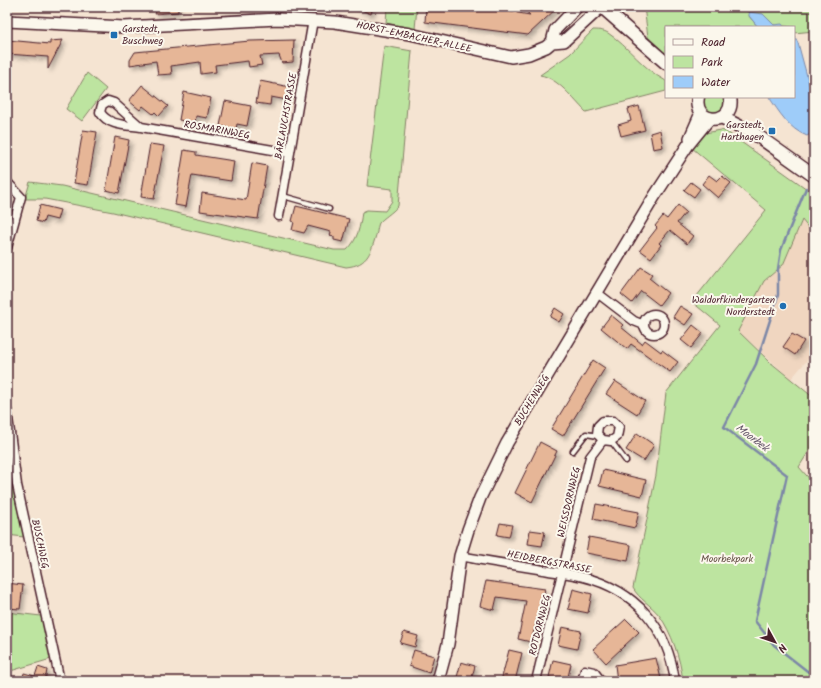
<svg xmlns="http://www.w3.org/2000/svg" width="821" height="688" font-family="Kalam,sans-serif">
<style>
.built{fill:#f0d6c0}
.green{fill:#bde4a0;stroke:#848266}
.water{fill:#9eccf9;stroke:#7c87a7}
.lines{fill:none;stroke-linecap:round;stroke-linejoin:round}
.stream{stroke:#7c87a7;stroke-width:2.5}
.building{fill:#e6b697;stroke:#4a1f2b;filter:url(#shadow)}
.service-casing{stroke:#4a1f2b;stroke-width:7}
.minor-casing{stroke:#4a1f2b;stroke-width:11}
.tertiary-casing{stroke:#4a1f2b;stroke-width:14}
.secondary-casing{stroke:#4a1f2b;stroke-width:15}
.service{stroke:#fbf7ec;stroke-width:4}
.minor{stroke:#fbf7ec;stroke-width:8}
.tertiary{stroke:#fbf7ec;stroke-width:11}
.secondary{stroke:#fbf7ec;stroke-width:12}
.poi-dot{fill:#1f6fb2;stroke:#fbf7ec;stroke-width:1.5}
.labels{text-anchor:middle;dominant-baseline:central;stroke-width:4;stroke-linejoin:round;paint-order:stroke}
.poi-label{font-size:10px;fill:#4a1f2b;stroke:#fbf7ec;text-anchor:end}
.street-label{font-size:10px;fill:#4a1f2b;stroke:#fbf7ec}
.park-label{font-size:10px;fill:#675048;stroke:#fbf7ec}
.water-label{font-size:11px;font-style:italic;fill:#635369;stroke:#fbf7ec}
</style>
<defs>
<filter id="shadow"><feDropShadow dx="3" dy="3" stdDeviation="2" flood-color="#0004"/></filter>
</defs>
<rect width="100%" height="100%" fill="#f5e4d2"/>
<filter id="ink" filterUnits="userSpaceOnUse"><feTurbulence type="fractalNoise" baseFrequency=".025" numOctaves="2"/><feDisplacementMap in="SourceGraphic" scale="8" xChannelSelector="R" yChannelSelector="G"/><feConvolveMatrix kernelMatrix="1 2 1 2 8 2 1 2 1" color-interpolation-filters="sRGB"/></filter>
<g filter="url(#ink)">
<path class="built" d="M802,220L814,235V352L791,379L738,331L764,281L783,265Z"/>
<path class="green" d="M387,7H417L415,29L386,23Z
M644,7H814V31L794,33V27L774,25L763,14L749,16L758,27H666V54L648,37Z
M593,30C598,30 603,30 608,33C629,47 643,69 666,81V91L586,112C573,99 558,78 540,75L570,54Z
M384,46L412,51L398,206C392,213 383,218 379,223C378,225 377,230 377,232C371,251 369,265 346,267L113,212L45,199H25L30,182L62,186L334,250H347C358,239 360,227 362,212L367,210L385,211L392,201V189L367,186Z
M87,73L106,89L82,121L66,109Z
M704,97H723C731,117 697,117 704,97Z
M721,130L727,132L814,194V235L802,220L783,265L764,281L738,331L770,362L814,398V443L799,467L814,484V681H683C680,658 672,633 659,615C651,605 639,599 633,588L656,475L666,393L720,325L692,302L766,210L692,148L705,133Z
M7,445L12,485L24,537L7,535Z
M7,612L41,616L51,659L7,672Z"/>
<path class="water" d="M749,12L763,14L774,25L782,24L784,27H758L749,16Z
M794,35L798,43L814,102V132L807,136C789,129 779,112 769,97H794Z"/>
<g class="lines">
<path class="stream" d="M742,7L749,12
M806,188L781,250L778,269V295L756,364L724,427L787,475L755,621L774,645L811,674L809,681"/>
</g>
<path class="building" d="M158,7H178V12L155,14Z
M354,7H373L371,14Z
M426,7H502L501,10L530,15L521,7H558L528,35L425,22Z
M7,40L50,44V41L63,40L48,69V57L7,54Z
M294,40L293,62L282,63L279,55L260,56L262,65L249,67L248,61L215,65L216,72L201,74L200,62L171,66L172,74L158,75L156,61L130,65V60L135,52L250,41Z
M260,81L290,87L287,100L271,97L270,105L256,103Z
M142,85L168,106L159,116L155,112L153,114L143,106L140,110L129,101Z
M184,92L211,98L207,118L196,116L195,123L179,120Z
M225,101L251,106L247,126L237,124L236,129L220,126Z
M639,106L645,130L621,136L618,125L631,121L628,109Z
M83,130L97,132L88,185L74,183Z
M660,130L663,147L653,149L650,133Z
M115,137L129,140L119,193L106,190Z
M150,144L164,146L154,199L141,197Z
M184,150L196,152V155L234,161L231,181L192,175L186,207L175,205Z
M252,163L267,166L258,219L200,211L202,193L246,200Z
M709,175L717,181L722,176L731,183L718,198L702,184Z
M691,182L700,189L694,197L684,190Z
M40,205L60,210L57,220L45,217L43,223L36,221Z
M678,205L686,212L677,223L693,236L687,244L670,230L659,243L661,245L651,258L640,250L657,228L655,226L663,216L667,219Z
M296,206L349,219L343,242L334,240V237L330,236L331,232L308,226L304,233L292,230L294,222L292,221Z
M641,267L652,274L649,278L668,293L659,305L641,291L632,303L621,294Z
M680,306L693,314L685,325L673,317Z
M555,308L564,314L559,322L550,317Z
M611,315L623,325L621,327L642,344L645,340L661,352L662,350L678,362L670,372L631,344L627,349L601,328Z
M693,325L703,333L691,348L681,340Z
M792,334L804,341L795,355L783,347Z
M593,360L605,368L563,436L551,429Z
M615,381L645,401L637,414L606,394Z
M637,433L654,445L644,461L626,450Z
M540,442L557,451L532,502L515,493Z
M603,470L646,480L642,496L599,486Z
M596,504L639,512L635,528L593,519Z
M500,523L512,525L509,537L497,535Z
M530,530L545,532L542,546L528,544Z
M589,537L631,545L628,561L586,553Z
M486,581L545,589L531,642L518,639L526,601L497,597L494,610L480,606Z
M7,583L23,585L20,609L7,608Z
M573,589L592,594L588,613L568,609Z
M626,619L639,632L606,663L593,649Z
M562,627L581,631L577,649L558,645Z
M404,632L418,636L415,647L400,643Z
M414,650L434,656L429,673L409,666Z
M509,650L522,653L515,681H501Z
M656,658L661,679L617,681L615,665Z
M553,660L571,664L567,681L549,677Z
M461,662L475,666L471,681H456Z
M38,667L47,670L45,681H22L24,673L35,676Z"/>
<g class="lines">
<g class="service-casing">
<path id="service" d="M283,196L329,209
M611,441L626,461
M573,451L586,434L598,436"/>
</g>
<g class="minor-casing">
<path id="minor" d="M141,127C127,125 108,126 100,112L102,105L108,101L114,103L141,127L290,153
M7,182L21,197L7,248
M279,216L313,20
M596,292L634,321L644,325
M644 324a10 10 0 1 1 20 0a10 10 0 1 1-20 0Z
M7,410L17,485L60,681
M460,556C486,561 512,565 538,569C553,572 568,573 583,577C636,590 668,628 675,681
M536,681L590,457L603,440L611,441L617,437L619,427L613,421H603L598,426L597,434L603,440
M582,681L585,670L594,672L601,681"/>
</g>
<g class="tertiary-casing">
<path id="tertiary" d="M7,21L124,27L278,19L335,22L410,34L511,57L529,54L546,47L552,42L564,41L601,7
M552,42L555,30L577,7
M690,138L701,113
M438,681L448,644L460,556L468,530L480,498L507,443L654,197L688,145L710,118"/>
</g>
<g class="secondary-casing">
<path id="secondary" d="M602,7L666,63
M698,97C692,126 736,126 730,97
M721,117L755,134L814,176"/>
</g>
<use href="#service" class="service"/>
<use href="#minor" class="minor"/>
<use href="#tertiary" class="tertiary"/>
<use href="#secondary" class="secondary"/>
</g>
</g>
<g class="poi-dot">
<rect x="110" y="31" width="8" height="8" rx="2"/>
<rect x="768" y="127" width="8" height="8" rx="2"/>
<circle cx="783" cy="306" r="4"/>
</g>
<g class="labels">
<g class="poi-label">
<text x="122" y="29" text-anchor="start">Garstedt,<tspan x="122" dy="12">Buschweg</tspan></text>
<text x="764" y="125">Garstedt,<tspan x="764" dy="12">Harthagen</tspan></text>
<text x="775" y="300">Waldorfkindergarten<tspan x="775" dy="12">Norderstedt</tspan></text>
</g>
<g class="street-label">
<text transform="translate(414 37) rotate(12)">HORST-EMBACHER-ALLEE</text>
<text transform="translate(286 116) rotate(-80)">BÄRLAUCHSTRASSE</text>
<text transform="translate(217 130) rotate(10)">ROSMARINWEG</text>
<text transform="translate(532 400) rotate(-59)">BUCHENWEG</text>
<text transform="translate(569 502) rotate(-77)">WEISSDORNWEG</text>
<text transform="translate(40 544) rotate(78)">BUSCHWEG</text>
<text transform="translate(549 562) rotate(11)">HEIDBERGSTRASSE</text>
<text transform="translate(540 625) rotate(-76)">ROTDORNWEG</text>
</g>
<g class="park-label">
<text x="727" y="559">Moorbekpark</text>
</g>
<g class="water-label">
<text transform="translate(752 438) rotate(37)">Moorbek</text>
</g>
</g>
<rect width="821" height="688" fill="none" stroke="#fbf7ec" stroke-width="24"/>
<rect x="12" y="12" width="797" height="664" fill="none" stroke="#4a1f2b" stroke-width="1.5" filter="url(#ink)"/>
<rect x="665" y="26" width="130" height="72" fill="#fbf7ec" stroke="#b4a19f"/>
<rect x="673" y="39" width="20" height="6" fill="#fbf7ec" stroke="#b4a19f"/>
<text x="701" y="46" font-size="12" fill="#4a1f2b">Road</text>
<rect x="673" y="56" width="20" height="12" fill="#bde4a0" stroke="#b4a19f"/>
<text x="701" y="66" font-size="12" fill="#4a1f2b">Park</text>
<rect x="673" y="76" width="20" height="12" fill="#9eccf9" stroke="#b4a19f"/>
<text x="701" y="86" font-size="12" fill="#4a1f2b">Water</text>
<g transform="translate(775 642) rotate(130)" stroke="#fbf7ec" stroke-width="3" paint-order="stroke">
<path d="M0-3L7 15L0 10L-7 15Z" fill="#4a1f2b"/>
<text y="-6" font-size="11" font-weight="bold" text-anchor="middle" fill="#4a1f2b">N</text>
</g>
</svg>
